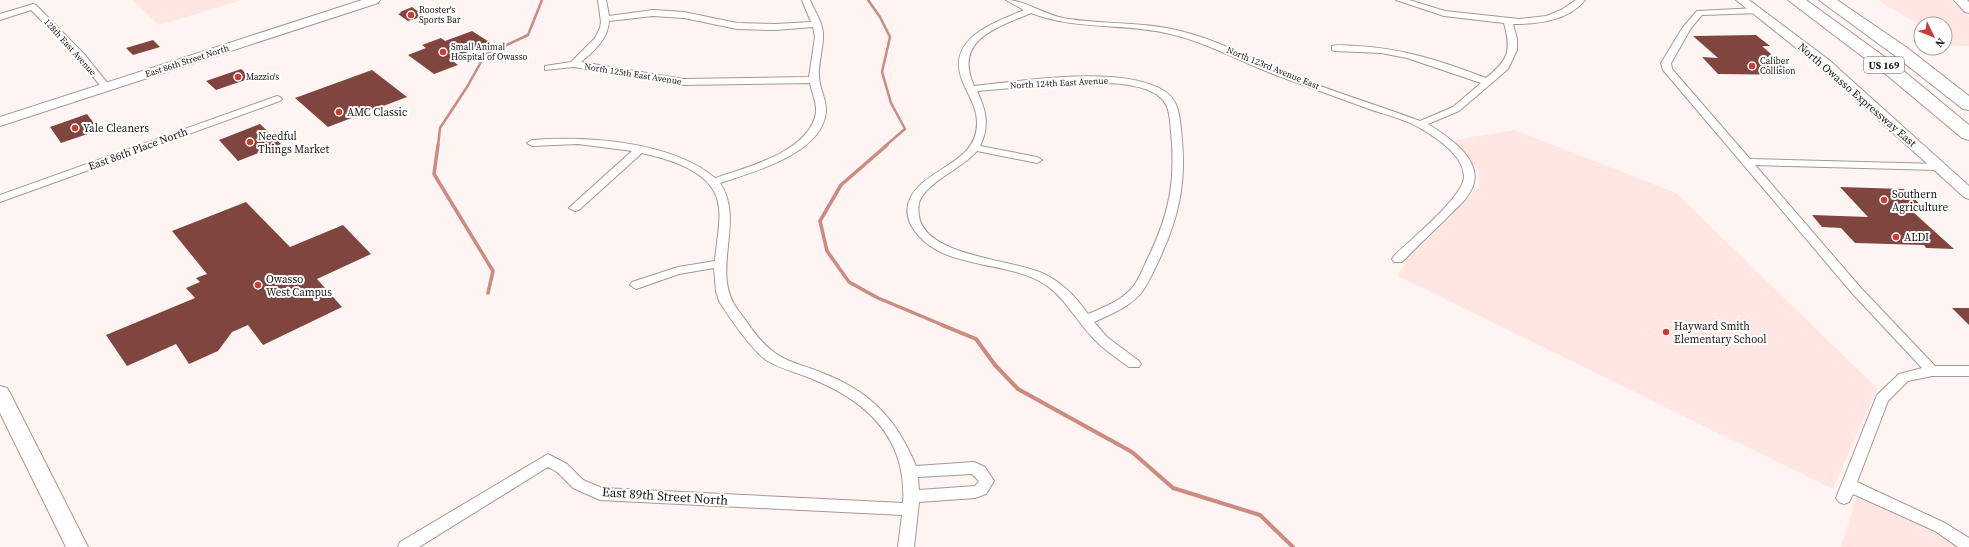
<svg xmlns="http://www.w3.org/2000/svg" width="1969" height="547" font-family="'Source Serif 4',serif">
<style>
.built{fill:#ffe6e3}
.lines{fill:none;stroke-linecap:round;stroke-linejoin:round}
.stream-far2{stroke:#cc8a82;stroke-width:2.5}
.stream-far1{stroke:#cc8a82;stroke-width:3.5}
.stream{stroke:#cc8a82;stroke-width:4}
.building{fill:#80453e}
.street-casing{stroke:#a59795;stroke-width:2}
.secondary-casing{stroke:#a59795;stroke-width:2}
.highway-casing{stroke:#a59795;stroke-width:2}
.street{fill:#fff;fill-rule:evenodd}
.secondary{fill:#fff;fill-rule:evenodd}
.highway{fill:#fff;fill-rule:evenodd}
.poi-dot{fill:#ca3c34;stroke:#fff;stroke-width:1.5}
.labels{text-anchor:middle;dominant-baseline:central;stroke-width:4;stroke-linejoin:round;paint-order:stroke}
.far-poi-label{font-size:9px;fill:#1a1514;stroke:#fff;text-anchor:start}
.far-street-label{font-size:9px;fill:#1a1514;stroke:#fff}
.shield{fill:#fff;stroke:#5f5b5a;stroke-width:1}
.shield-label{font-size:10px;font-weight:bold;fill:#1a1514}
.street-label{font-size:11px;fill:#1a1514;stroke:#fff}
.poi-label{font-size:11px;fill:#1a1514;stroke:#fff;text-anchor:start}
.near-street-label{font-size:13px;fill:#1a1514;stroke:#fff}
</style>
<rect width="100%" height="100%" fill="#fef5f3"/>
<path class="built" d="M132,0H242L159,25Z
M1878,0H1951L1969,17V46H1954L1945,40V24H1921V26Z
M1515,130L1676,193L1877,388L1833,489L1398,276L1406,259L1454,214L1480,186L1478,170L1451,141Z
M1857,496L1922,525L1958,547H1841Z"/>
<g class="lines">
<path class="stream-far2" d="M868,0L880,17L890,37L882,72L891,103L905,129L885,146
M438,146L440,128L467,87L485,55L528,35L542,0"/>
<path class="stream-far1" d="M438,145L434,174L493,271L488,293
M887,145L841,185L820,221L827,251L849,282L878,298L945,326"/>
<path class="stream" d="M942,325L976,339L995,365L1018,389L1132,452L1173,488L1260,515L1293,547"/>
</g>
<path class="building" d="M412,7L424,16L408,21L398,14L401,13L400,12Z
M472,31L491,43L450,59L458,65L434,74L408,55L426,48L422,45L441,38L445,41Z
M1756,35L1770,46H1762L1794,75L1718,74L1702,57L1718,58L1693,36Z
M153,40L160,47L133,55L126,48Z
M241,69L251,78L216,90L206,81Z
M372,70L407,97L328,127L295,98Z
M87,114L99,130L61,143L50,127Z
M260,124L281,144L238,161L219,140Z
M1840,187L1904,189L1928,212H1913L1954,249L1926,248L1924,245L1855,243L1841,228L1822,227L1812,215L1868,217Z
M246,202L290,247L343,225L371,254L317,279L342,307L263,345L248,325L232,332L218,351L189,364L176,344L127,366L106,335L195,298L186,288L200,282L196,278L207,274L172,231Z
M1952,308H1969V325Z"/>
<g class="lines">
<g class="street-casing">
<path id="street" d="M598,0H606L609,16L653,10L684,12L737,23L776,24L811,22L802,0H810C815,12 824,24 823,37C823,50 818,63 819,76C819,88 827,100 826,112C822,154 753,172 720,183C746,222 709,272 738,310C748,323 758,340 771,350C785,362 804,365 820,372C870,391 896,418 916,466L974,462L985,467L994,481L986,494L975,498L919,502L914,547H898L902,515L600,500L573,488L557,472L548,467L419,547H398L400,542L548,454L567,464L583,480L602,488L903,503C907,441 871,404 817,381C800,373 782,370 766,360C751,349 729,317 719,301L716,291L714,268L679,274L636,289L630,285L632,282L678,267L715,261C716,244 721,225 719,208C716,172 672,160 642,153L579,210L575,211L569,208L571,206L632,151L578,144L532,146L527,143L532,140C588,136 671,141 715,178C747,167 809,152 816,113C817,103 812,93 810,83L683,85L574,67L545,70V66L571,62L595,38L600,28L601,22ZM653,16L684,18L737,29L776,30L813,27L815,37L809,77L683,79L581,62C594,51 608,39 609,21ZM972,474L979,481L975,486L919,490L918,477Z
M1006,0C1025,0 1043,14 1063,18C1103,25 1144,21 1184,32C1216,40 1246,56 1277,69C1323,89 1372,103 1420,121L1453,107L1481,83L1407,58L1381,53L1335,51L1332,50V46C1339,44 1348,46 1356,46C1402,48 1444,62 1486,78C1508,60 1512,52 1504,23L1444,16L1396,0H1409L1445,11L1519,19L1546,16L1561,10L1576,0H1585C1568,21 1538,24 1513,24L1517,39V50L1508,69L1459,111L1428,124C1447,136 1483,159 1473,186C1468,200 1455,209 1446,219C1431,233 1417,247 1402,262H1394L1392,259L1394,256C1409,241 1465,196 1464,176C1463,154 1434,136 1418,127C1404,119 1387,115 1372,110C1339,98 1306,86 1273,74C1237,60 1204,41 1166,33C1121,23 1075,30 1031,13C997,28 953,39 974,86C1024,81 1123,64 1166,92C1178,100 1180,117 1181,130C1187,180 1180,215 1159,260C1154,270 1149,282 1142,292C1130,307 1111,314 1094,322L1107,337L1139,361L1141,364L1139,367H1129C1117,358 1104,350 1094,339C1076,321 1067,300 1046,285C1006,258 937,272 911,225C907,217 906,207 910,199C925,167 978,164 977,122C977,107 967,93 962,80C946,38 994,23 1024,10ZM1070,83C1096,83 1141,80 1161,98C1170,106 1170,121 1171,132C1176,181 1169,215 1148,258C1143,268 1139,280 1132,288C1121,301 1104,307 1088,314C1076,297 1063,283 1044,274C1013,259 925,257 919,216C918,210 918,203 921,198C934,178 961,169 977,151L1037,163L1042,160L1037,157L980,146C990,126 986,110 977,91Z
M33,4L36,5L84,54L109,85L111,87L109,89H103L78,58L31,10L0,20V14Z
M1757,8L1760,9V13L1702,15L1691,28L1671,63L1672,69L1750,159L1938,164L1943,167L1938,170L1755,165L1860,287L1935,366H1969V376H1932L1908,381L1888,401L1857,482L1945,523L1969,538V547H1958L1935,531L1853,494L1849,502L1844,504L1839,502L1836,498L1877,395L1899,374L1922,368L1852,293L1663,70L1661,63L1683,27L1697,11Z
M277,96L280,97L282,99L280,101L0,202V195Z"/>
</g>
<g class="secondary-casing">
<path id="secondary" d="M362,0H380L378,3L0,126V117Z
M1736,0H1749L1829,60L1969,186V199L1964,197L1819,66Z
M1954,0H1967L1969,2V13L1965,12Z
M0,386L7,388L10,393L88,547H66L0,413Z"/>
</g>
<g class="highway-casing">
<path id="highway" d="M1788,0H1806L1900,68L1969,125V140L1962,138L1888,76Z
M1819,0H1837L1906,47L1969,96V110L1963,109L1894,55Z"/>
</g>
<use href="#street" class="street"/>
<use href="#secondary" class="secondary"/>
<use href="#highway" class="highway"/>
</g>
<g class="poi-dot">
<circle cx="411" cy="15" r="4"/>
<circle cx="443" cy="52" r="4"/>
<circle cx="1752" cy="66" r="4"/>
<circle cx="238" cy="77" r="4"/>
<circle cx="339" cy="112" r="4"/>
<circle cx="75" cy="128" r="4"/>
<circle cx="250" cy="142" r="4"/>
<circle cx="1884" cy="200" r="4"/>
<circle cx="1896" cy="237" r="4"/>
<circle cx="258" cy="285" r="4"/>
<circle cx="1666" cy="332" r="4"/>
</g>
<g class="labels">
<g class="far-poi-label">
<text x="419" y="10">Rooster's<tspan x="419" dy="10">Sports Bar</tspan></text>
<text x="451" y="47">Small Animal<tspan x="451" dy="10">Hospital of Owasso</tspan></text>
<text x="1760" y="61">Caliber<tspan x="1760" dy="10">Collision</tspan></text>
<text x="246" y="77">Mazzio's</text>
</g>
<g class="far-street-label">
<text transform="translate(70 47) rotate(48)">128th East Avenue</text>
<text transform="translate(187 61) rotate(-18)">East 86th Street North</text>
<text transform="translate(1273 68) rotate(22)">North 123rd Avenue East</text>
<text transform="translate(633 74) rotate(9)">North 125th East Avenue</text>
<text transform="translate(1059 83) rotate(-3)">North 124th East Avenue</text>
</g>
<rect class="shield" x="1864" y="57" width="40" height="16" rx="3"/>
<g class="shield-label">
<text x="1884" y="65">US 169</text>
</g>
<g class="street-label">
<text transform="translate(1857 95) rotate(41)">North Owasso Expressway East</text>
<text transform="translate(138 149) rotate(-20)">East 86th Place North</text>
</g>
<g class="poi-label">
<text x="347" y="112">AMC Classic</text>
<text x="83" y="128">Yale Cleaners</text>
<text x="258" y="136">Needful<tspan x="258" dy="13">Things Market</tspan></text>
<text x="1892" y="194">Southern<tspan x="1892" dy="13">Agriculture</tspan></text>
<text x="1904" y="237">ALDI</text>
<text x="266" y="279">Owasso<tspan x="266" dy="13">West Campus</tspan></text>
<text x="1674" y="326">Hayward Smith<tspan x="1674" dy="13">Elementary School</tspan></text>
</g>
<g class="near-street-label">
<text transform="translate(665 496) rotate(4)">East 89th Street North</text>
</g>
</g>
<g transform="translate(1933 36) rotate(133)"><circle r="19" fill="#ffffff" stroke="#a3a1a1"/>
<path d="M0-3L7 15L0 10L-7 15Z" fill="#ca3c34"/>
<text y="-6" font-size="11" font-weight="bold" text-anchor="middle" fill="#1a1514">N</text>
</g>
</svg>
